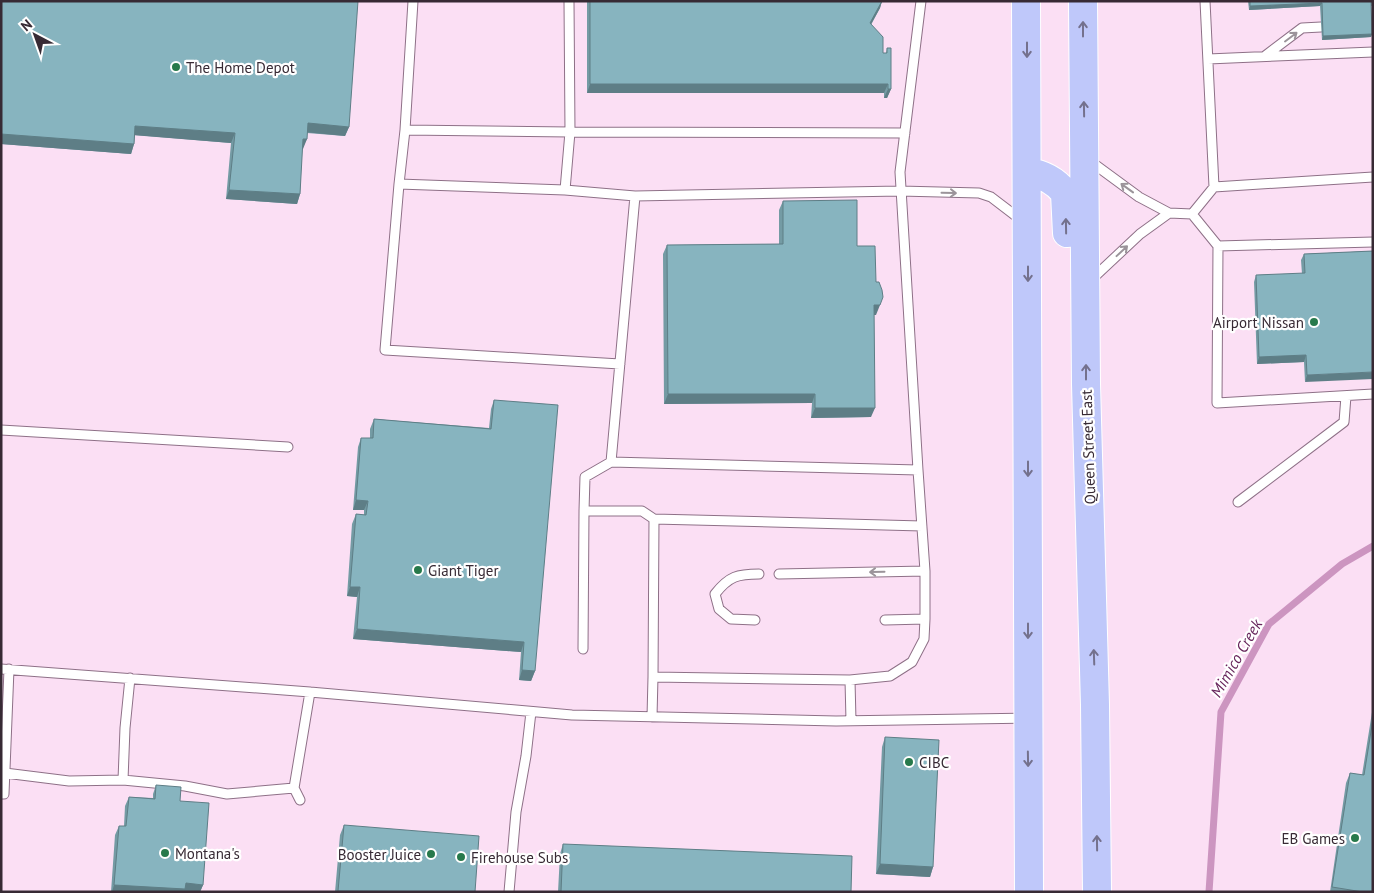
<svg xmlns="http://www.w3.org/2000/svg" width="1374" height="893" font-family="'PT Sans',sans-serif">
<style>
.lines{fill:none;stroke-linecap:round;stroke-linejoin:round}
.stream{stroke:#cc95c0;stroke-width:7}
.service-casing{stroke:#8e7087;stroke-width:11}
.primary-casing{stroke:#fff;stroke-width:30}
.service{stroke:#fff;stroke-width:9}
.primary{stroke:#bfc8fa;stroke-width:28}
.wall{fill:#749ba4}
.shaded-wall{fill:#5e7e86}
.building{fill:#87b4bf;stroke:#5e7e86}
.oneway{stroke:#74718d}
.oneway2{stroke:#9b949a}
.poi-dot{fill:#27794b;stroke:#fff;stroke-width:2}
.labels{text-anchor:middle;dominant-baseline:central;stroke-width:4.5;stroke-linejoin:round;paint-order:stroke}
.poi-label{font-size:15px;fill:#372a34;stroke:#fff;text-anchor:start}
.street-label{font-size:15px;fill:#372a34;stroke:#fff}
.water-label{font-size:16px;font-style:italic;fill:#67265c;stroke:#fff}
</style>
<rect width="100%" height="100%" fill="#fbdff4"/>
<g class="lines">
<path class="stream" d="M1209,892L1221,712L1269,624L1342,564L1373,546"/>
<g class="service-casing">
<path id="service" d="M413,1L405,130L399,184L565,190L635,196L611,462L918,470L900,172L921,1
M1205,1L1214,187L1373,177
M1265,56L1302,28L1321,27
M1208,59L1373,52
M405,130L570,132L569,1
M1090,161L1139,197L1169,213L1192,214L1218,246L1217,403L1373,394
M399,184L385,350L620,364
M565,190L570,132L905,133
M635,196L900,191L979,193L991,197L1021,220
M1192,214L1214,187
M1218,246L1373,242
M1092,279L1140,234L1169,213
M1,430L288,447
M918,470L925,571V619L924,639L912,662L890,676L850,680L653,677L654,519L922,526
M1238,502L1344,422L1346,396
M584,511L585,477L611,462
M779,574L925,571
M755,620L731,619L719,609L715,594C729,576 738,574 759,574
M885,620L925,619
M583,649L584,511H642L654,519
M1,669L310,692L572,715L836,721L1027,718
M850,680L851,721
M652,717L653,677
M5,773L69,781L123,780L185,786L227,794L294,788L310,692
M123,780L125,728L130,678
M294,788L300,800
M1,794H4L9,669
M509,892L516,812L526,756L531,712"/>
</g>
<g class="primary-casing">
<path id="primary" d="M1026,1L1029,892
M1083,1L1086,384L1095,705L1097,892
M1027,172C1043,174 1055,180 1065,193L1067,233"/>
</g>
<use href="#service" class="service"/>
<use href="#primary" class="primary"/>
</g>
<path class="wall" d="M1,1L349,127L345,136L307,133V139L302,148L300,194L297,204L226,199L231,143L135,135L134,144L131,154L1,144Z
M587,1H882L880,8L871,25L883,53H886L887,48L891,89L887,98H884V93H587Z
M1248,1H1373V6H1371L1372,34L1371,37L1322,40L1320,6L1249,10Z
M783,201L857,246L876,315H874L871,417L811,418L812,403L664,404L663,254L667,245L779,244V210Z
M1373,251L1305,382L1304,362L1257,364L1254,282L1256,275L1302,274L1301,260L1304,254Z
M494,400L535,671L531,681L519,680L521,652L353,639L357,597L347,596L352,524L356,514L364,515V510H353L358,447L361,438H370V429L374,419L489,428L491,409Z
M1373,706V892H1330L1346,783L1350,773L1362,775Z
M885,737L933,867L930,877L876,874L882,747Z
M156,785L180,801L203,885L200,892H111L115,835L119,826H124L125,806L129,797L153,798V794Z
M344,825L475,892H335L340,835Z
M563,844L851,892H558L560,854Z"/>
<path class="shaded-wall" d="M882,1L880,8L866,33L870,23Z
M1322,3L1320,6L1249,10L1250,6Z
M1372,34L1371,37L1322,40L1323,36Z
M590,84H888L884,93H587Z
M888,89H891L887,98H884Z
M308,123L349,127L345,136L304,132Z
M135,126L235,133L231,143L132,135Z
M1,134L134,144L131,154L1,144Z
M303,139H307L303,149L300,148Z
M229,190L300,194L297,204L226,199Z
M874,305H880L876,315H871Z
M1306,355L1304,362L1257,364L1259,357Z
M1373,372V379L1305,382L1307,375Z
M668,394H815L812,403L664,404Z
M815,408H875L871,417L811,418Z
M356,500L368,501L364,510H353Z
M350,587H360L357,597L347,596Z
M357,629L524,642L521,652L353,639Z
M522,670L535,671L531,681L519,680Z
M880,864L933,867L930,877L876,874Z
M186,883L203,885L200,892H112L114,885Z"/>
<path class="building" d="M1,1H358L349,127L308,123L307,139H303L300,194L229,190L235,133L135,126L134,144L1,134Z
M590,1H882L870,23L883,37V53H887V48H891V89H888V84H590Z
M1250,1H1373V2H1371L1372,34L1323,36L1322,3L1250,6Z
M857,200V246H875L876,282H879L882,290L883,297L880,305H874L875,408H815V394H668L667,245L783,244V201Z
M1373,251V372L1307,375L1306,355L1259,357L1256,275L1305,273L1304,254Z
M494,400L558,405L535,671L522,670L524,642L357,629L360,587H350L356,514L366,515L368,501L356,500L361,438H373L374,419L491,429Z
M1373,719V892H1363L1332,887L1350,773L1364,775Z
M885,737L939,740L933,867L880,864Z
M156,785L181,787L180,801L209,803L203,885L186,883L185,889L114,885L119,826H126L129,797L155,799Z
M344,825L479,836L475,892L338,891Z
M563,844L852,856L851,892H561Z"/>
<defs><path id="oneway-shaft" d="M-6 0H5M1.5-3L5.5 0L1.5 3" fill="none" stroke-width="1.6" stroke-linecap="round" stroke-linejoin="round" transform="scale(1.25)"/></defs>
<g class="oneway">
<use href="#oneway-shaft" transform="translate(1083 29) rotate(-90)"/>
<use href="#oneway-shaft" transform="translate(1027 50) rotate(90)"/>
<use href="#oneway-shaft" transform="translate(1084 109) rotate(-91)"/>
<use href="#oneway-shaft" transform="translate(1066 226) rotate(-91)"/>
<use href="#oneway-shaft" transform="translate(1028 274) rotate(90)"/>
<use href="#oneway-shaft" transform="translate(1086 372) rotate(-90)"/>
<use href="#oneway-shaft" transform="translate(1028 469) rotate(90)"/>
<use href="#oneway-shaft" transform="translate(1028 631) rotate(90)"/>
<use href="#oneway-shaft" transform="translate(1094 657) rotate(-92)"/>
<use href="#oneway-shaft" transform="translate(1028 759) rotate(89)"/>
<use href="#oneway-shaft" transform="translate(1097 843) rotate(-91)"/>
</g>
<g class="oneway2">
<use href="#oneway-shaft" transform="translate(1291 37) rotate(-37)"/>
<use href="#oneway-shaft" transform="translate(1127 188) rotate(-144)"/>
<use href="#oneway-shaft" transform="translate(949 193) rotate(1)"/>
<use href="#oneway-shaft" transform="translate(1122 251) rotate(-43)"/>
<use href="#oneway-shaft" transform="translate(877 572) rotate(179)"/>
</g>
<g class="poi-dot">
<circle cx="176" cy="67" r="5"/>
<circle cx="1314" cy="322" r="5"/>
<circle cx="418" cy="570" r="5"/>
<circle cx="909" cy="762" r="5"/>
<circle cx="1355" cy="838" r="5"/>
<circle cx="165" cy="853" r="5"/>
<circle cx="431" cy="854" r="5"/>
<circle cx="461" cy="857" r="5"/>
</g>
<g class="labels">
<g class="poi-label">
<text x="186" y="67">The Home Depot</text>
<text x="1304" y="322" text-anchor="end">Airport Nissan</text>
<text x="428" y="570">Giant Tiger</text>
<text x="919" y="762">CIBC</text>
<text x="1345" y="838" text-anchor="end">EB Games</text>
<text x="175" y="853">Montana's</text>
<text x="421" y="854" text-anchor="end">Booster Juice</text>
<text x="471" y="857">Firehouse Subs</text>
</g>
<g class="street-label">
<text transform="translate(1088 447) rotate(-92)">Queen Street East</text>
</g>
<g class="water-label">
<text transform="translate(1236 658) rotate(-60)">Mimico Creek</text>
</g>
</g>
<rect width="1374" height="893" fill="none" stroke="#372a34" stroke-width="5"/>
<g transform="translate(35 35) rotate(319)" stroke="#ffffff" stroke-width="4" paint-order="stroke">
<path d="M0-4L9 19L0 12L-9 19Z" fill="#372a34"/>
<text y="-8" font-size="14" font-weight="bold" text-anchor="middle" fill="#372a34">N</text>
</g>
</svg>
